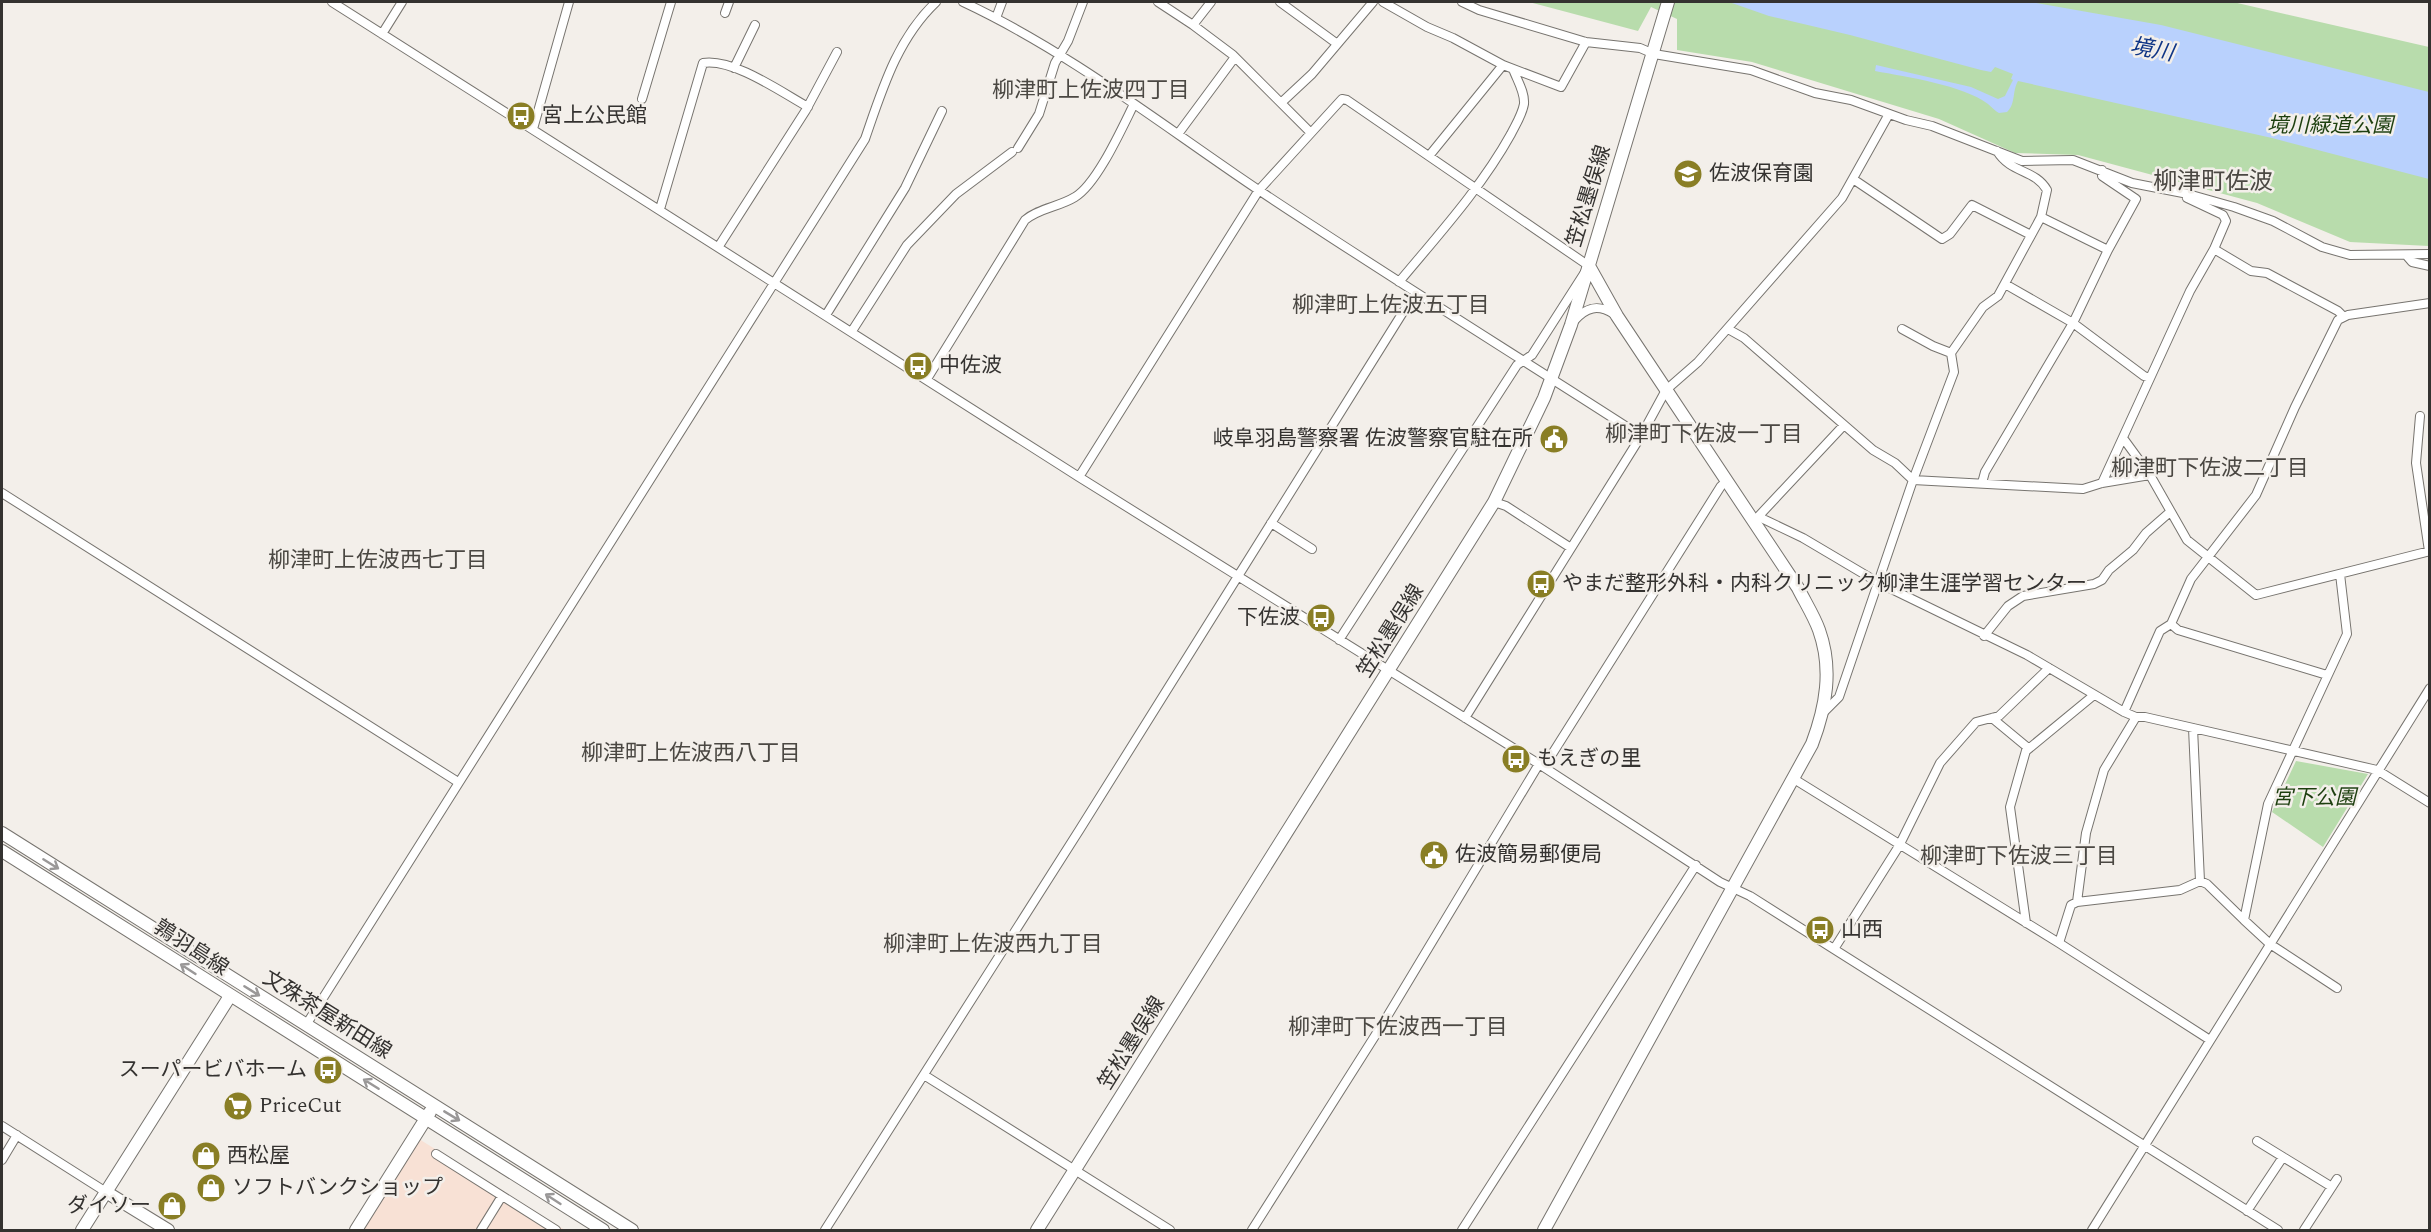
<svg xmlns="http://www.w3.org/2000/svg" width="2431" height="1232" font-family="Spectral,'Noto Sans JP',serif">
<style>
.industrial{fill:#f8e1d5}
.green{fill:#b8dcac}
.water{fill:#b9d1fd}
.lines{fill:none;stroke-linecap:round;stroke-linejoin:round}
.street-casing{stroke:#77746f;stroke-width:10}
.secondary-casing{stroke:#77746f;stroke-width:14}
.street{stroke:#fff;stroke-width:8}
.secondary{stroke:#fff;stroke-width:12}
.oneway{stroke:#9a9898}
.labels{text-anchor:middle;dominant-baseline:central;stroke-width:5;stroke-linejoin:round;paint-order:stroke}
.poi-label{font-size:21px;fill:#343230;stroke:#f3efea;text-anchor:start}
.park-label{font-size:21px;font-style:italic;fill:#1d3f0f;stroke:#f3efea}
.street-label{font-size:21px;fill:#343230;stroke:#f3efea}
.water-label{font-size:22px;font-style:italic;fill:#103686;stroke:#f3efea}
.neighbourhood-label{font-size:22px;fill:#4b4843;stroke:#f3efea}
.quarter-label{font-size:24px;fill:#4b4843;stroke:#f3efea}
</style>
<rect width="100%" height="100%" fill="#f3efea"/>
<path class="industrial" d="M419,1139L565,1230H361Z"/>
<path class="green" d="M1529,2H2233L2429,47V246L2350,242L2257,203L2078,155L2015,153L1939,119L1752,62L1677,50V19L1651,7L1638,31Z
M2296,761L2368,774L2323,847L2272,812Z"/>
<path class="water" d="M1729,2H2031L2161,25L2429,92V179L2272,138L2018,81C2012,91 2016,104 2007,112L1999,113C1995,111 1992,107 1988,104C1963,85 1907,77 1875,71L1876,65L1971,87L1998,99L2005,96L2013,80L2011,79L2013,74L1995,67L1991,72L1981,70L1850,35L1769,16Z"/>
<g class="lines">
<g class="street-casing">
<path id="street" d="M332,2L1079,477L1539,764L1720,882L1750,896L2278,1230
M963,2C1070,52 1163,126 1260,191C1386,275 1514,354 1641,436
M1158,2L1193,25L1211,2
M1280,2L1336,43
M1383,2L1427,27L1453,38L1503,65L1561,87L1586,42
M1462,2L1479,10L1586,42L1640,48L1654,54L1751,70L1815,93L1851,100L1906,120L1932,126L2022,161L2073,160L2132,183L2188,194L2234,207L2273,221L2322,247L2350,255L2430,254
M725,13L729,2
M996,18L1002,2
M1193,25L1233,55L1310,132
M382,34L402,2
M734,68L755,25
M642,99L671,2
M1282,102L1312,74L1373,2
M533,129L569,2
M1178,134L1235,57
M1018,148L1039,114L1055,63L1068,41L1083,2
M1429,156L1503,65
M1853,179L1942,239L1950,234L1972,205L2031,235
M660,209L703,63C733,58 781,92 808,107
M2041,217L2108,250
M719,246L806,110L837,52
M2214,249L2251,271L2267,273L2338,311L2344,317
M2406,255L2412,262L2430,266
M1399,282C1439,234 1481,188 1511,134C1516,124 1522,115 1524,104C1525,92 1517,80 1513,69
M2005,284L2073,323L2144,376L2150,378
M826,315L905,188L942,111
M1574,321C1586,307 1598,304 1614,314
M1728,329L1744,338L1873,450L1895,463L1913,480L2083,489L2102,483L2150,475L2123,438
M1902,329L1933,346L1951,353
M852,331L907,245L956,194L1012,152
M927,379L1025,220C1039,208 1059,207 1075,197C1097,184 1122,128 1134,104
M2420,416L2416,463L2429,551
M2150,475L2187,540L2256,595L2430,551
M1079,477L1259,190L1342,99L1347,100L1589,266L1532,355L1517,365L1339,640
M1982,483L1985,472L2073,323L2108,250L2136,199L2102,176V170
M2102,483L2190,291L2214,249L2226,221L2223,215L2187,198
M2,493L458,782
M1494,502L1506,506L1571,548
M1759,517L1803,538L1879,583L2027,655L2124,712L2136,717H2145L2377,770L2430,803
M1756,519L1844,425
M1271,523L1312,549
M2171,624L2178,630L2327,675
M1984,636L2008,606L2023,596L2094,584L2102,580L2109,570L2133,550L2146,533L2170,512
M1824,712L1839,697L1913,480L1954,372L1951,353L1983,307L1998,296L2041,217L2047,190C2035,169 2011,174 1997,151
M2124,712L2160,631L2171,624L2191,579L2256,495L2295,407L2338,320L2348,315L2430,303
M1465,718L1641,436L1666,390L1698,362L1842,198L1889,114
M1992,718L2027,747L2010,807L2026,923
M2193,728L2200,881
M2026,751L2094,695
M1794,779L2059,943L2210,1040
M2077,902L2086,833L2104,770L2136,717
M2059,943L2071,905L2077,902L2180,890L2200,881L2207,884L2244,920
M1834,949L1899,846L1940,763L1976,722L1999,716L2049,668
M2337,988L2270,944L2244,920L2268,804L2347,634L2340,574
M306,1025L865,139C882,90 897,39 936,2
M924,1075L1170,1230
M2,1126L106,1192
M2257,1141L2332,1187
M436,1154L556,1230
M2,1160L17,1135
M2247,1211L2283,1157
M481,1230L502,1196
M825,1230L1080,829L1415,293
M1252,1230L1385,1020L1539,764L1549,759L1721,486L1727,481
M1462,1230L1696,865
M2092,1230L2430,688
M2304,1230L2337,1179"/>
</g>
<g class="secondary-casing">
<path id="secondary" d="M2,833L632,1230
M2,851L603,1230
M106,1192L168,1230
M82,1230L230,996
M356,1230L430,1112
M1037,1230L1494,502L1544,398L1571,325L1668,2
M1544,1230L1812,744C1826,707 1833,669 1819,630C1814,616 1805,602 1798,588L1617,316L1589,266"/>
</g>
<use href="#street" class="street"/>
<use href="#secondary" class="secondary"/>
</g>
<defs><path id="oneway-shaft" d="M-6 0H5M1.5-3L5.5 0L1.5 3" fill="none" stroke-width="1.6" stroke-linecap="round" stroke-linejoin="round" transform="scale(1.5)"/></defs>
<g class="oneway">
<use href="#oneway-shaft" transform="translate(51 864) rotate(32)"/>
<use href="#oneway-shaft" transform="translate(188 969) rotate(-147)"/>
<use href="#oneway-shaft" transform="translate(252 991) rotate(32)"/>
<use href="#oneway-shaft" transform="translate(371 1084) rotate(-148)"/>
<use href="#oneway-shaft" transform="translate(452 1116) rotate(31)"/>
<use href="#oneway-shaft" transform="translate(553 1199) rotate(-147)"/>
</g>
<defs>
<g id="bus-disc" transform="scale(1.5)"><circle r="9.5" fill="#897e25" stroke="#f3efea"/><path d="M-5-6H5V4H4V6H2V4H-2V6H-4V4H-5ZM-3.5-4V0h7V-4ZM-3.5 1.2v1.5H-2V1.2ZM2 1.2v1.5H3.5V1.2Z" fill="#fff"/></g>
<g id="school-disc" transform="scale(1.5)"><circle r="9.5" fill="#897e25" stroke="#f3efea"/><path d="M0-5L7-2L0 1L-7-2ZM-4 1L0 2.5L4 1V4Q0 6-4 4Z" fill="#fff"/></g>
<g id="civic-disc" transform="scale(1.5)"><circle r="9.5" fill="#897e25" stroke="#f3efea"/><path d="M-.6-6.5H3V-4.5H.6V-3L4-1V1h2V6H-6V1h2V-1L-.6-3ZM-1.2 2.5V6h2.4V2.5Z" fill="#fff"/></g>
<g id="supermarket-disc" transform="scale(1.5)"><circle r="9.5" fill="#897e25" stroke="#f3efea"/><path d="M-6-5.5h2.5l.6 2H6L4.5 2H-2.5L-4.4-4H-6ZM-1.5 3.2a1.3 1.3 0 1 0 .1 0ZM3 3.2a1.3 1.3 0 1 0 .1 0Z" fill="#fff"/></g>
<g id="shop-disc" transform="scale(1.5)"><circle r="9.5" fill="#897e25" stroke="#f3efea"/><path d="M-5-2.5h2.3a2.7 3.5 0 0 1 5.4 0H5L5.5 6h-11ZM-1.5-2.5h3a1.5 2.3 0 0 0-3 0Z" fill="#fff"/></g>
</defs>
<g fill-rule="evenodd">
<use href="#bus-disc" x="521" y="116"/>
<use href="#school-disc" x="1688" y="174"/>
<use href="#bus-disc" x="918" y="366"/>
<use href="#civic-disc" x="1554" y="439"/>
<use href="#bus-disc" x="1541" y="584"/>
<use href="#bus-disc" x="1321" y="618"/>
<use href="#bus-disc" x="1516" y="759"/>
<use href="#civic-disc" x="1434" y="855"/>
<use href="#bus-disc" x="1820" y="930"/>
<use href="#bus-disc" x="328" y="1070"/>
<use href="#supermarket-disc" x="238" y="1106"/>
<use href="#shop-disc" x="206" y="1156"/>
<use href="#shop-disc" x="211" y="1188"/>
<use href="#shop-disc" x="172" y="1206"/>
</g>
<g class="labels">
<g class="poi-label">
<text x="542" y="116">宮上公民館</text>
<text x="1709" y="174">佐波保育園</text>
<text x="939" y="366">中佐波</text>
<text x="1533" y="439" text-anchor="end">岐阜羽島警察署 佐波警察官駐在所</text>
<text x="1562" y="584">やまだ整形外科・内科クリニック柳津生涯学習センター</text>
<text x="1300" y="618" text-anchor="end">下佐波</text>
<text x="1537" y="759">もえぎの里</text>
<text x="1455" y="855">佐波簡易郵便局</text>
<text x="1841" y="930">山西</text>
<text x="307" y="1070" text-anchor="end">スーパービバホーム</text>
<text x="259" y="1106">PriceCut</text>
<text x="227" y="1156">西松屋</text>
<text x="232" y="1188">ソフトバンクショップ</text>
<text x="151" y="1206" text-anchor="end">ダイソー</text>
</g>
<g class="park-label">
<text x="2330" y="126">境川緑道公園</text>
<text x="2314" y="798">宮下公園</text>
</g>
<g class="street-label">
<text transform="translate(1589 196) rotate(-73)">笠松墨俣線</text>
<text transform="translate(1391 631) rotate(-58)">笠松墨俣線</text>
<text transform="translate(191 948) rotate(33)">鶉羽島線</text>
<text transform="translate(327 1015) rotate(32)">文殊茶屋新田線</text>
<text transform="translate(1132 1043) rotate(-58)">笠松墨俣線</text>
</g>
<g class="water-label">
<text transform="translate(2152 50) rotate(10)">境川</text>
</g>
<g class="neighbourhood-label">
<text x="1091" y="90">柳津町上佐波四丁目</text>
<text x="1391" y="305">柳津町上佐波五丁目</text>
<text x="1704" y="434">柳津町下佐波一丁目</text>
<text x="2210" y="468">柳津町下佐波二丁目</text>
<text x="378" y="560">柳津町上佐波西七丁目</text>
<text x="691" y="753">柳津町上佐波西八丁目</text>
<text x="2019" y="856">柳津町下佐波三丁目</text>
<text x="993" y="944">柳津町上佐波西九丁目</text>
<text x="1398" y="1027">柳津町下佐波西一丁目</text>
</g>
<g class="quarter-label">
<text x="2213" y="182">柳津町佐波</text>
</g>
</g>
<rect width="2431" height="1232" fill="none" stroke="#343230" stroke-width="6"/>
</svg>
